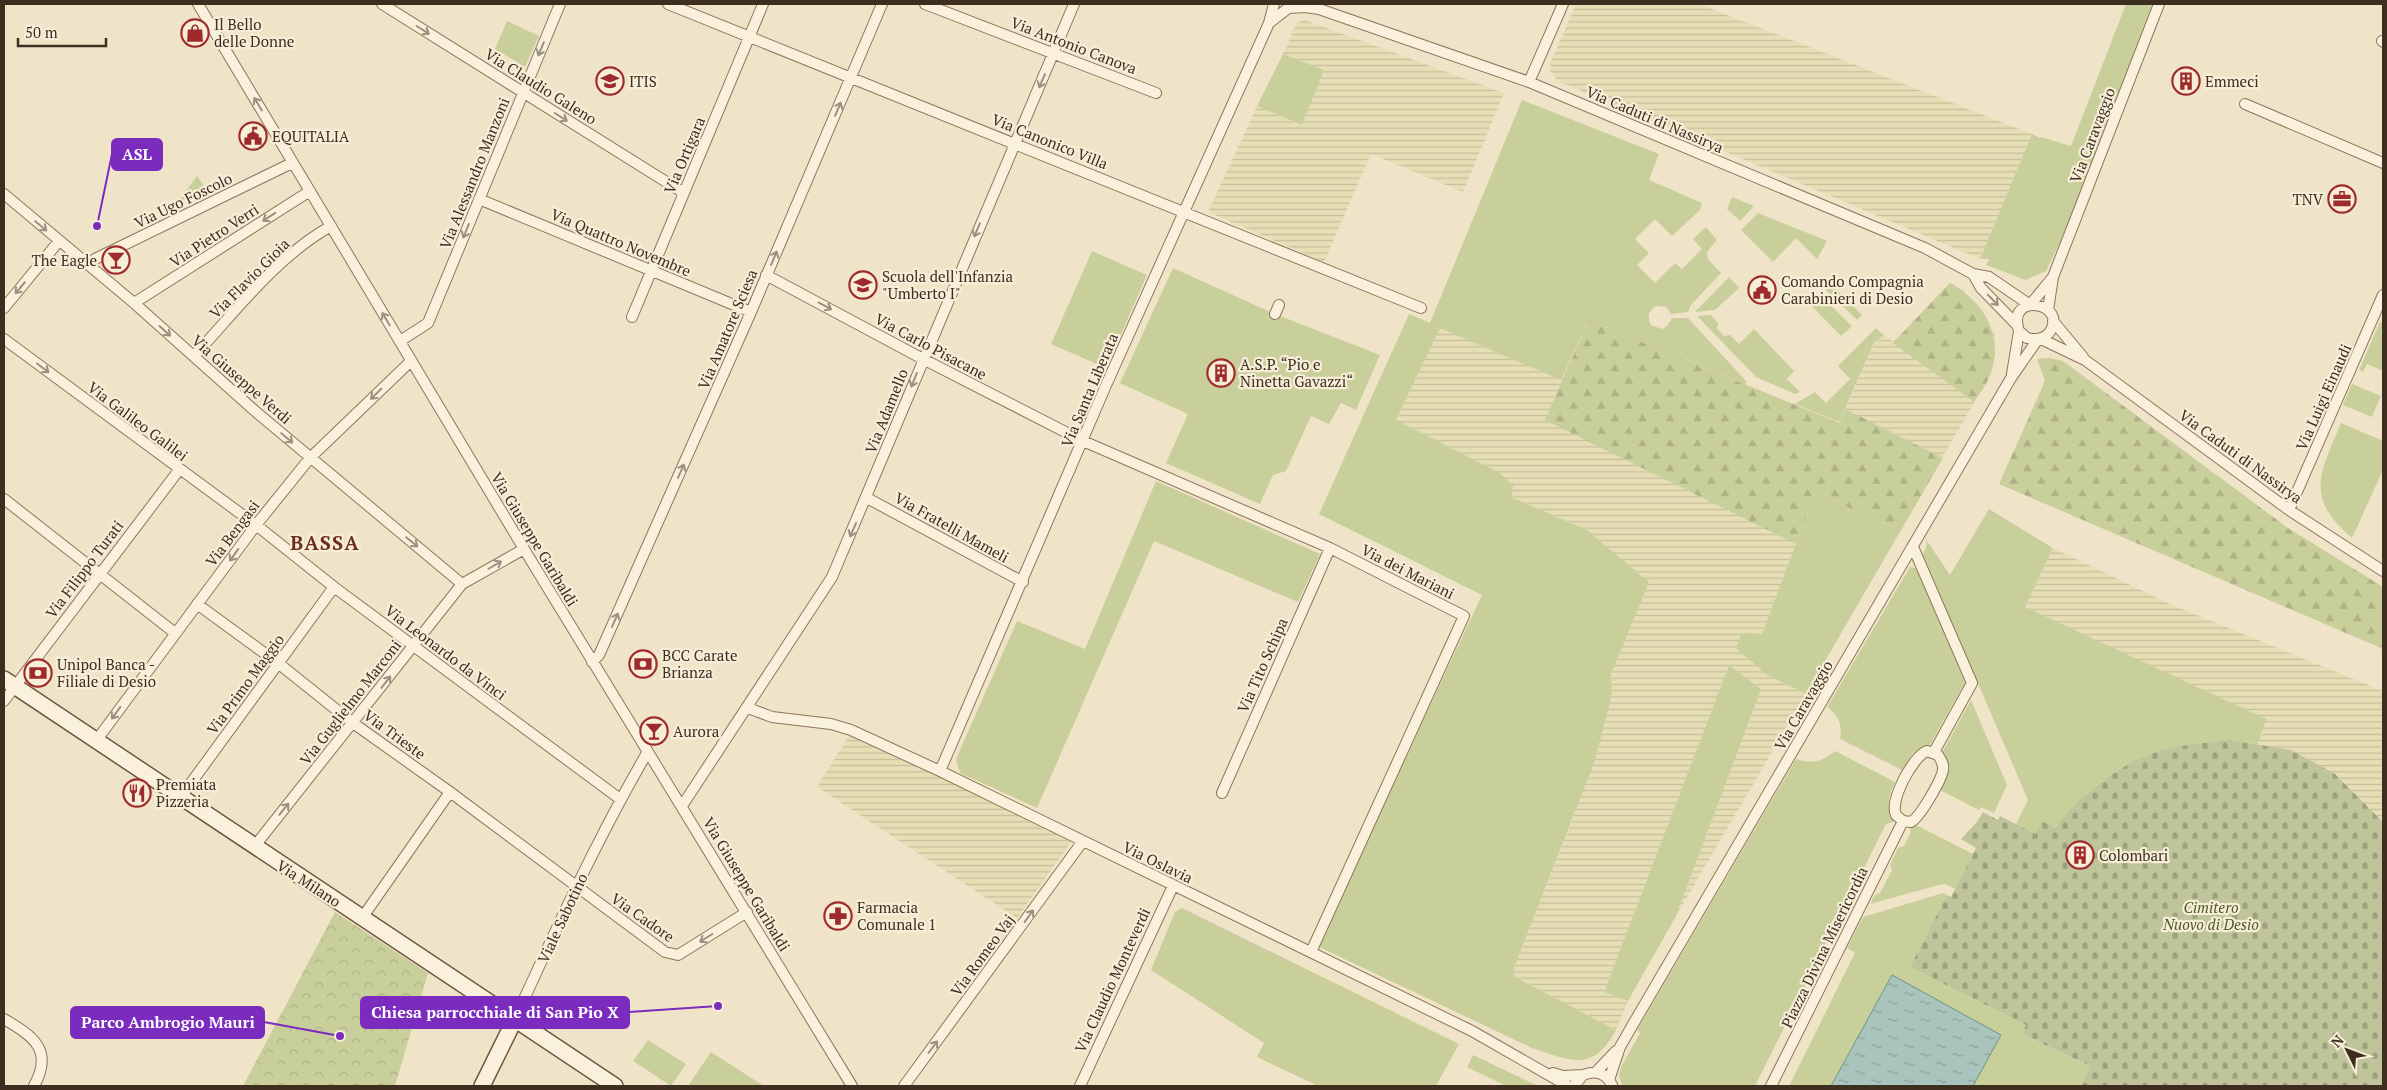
<svg xmlns="http://www.w3.org/2000/svg" width="2387" height="1090" font-family="'PT Serif',serif">
<style>
.farmland{fill:url(#farmland-rules)}
.green{fill:#c9cf9b}
.forest{fill:url(#forest-firs)}
.cemetery{fill:url(#cemetery-stones)}
.park{fill:url(#park-crowns)}
.water{fill:url(#water-ripples);stroke:#6f938a}
.lines{fill:none;stroke-linecap:round;stroke-linejoin:round}
.street-casing{stroke:#8d765c;stroke-width:12}
.secondary-casing{stroke:#6f573f;stroke-width:18}
.street{stroke:#faf1dc;stroke-width:10}
.secondary{stroke:#faf1dc;stroke-width:15}
.oneway{stroke:#9c907e}
.labels{text-anchor:middle;dominant-baseline:central;stroke-width:4.5;stroke-linejoin:round;paint-order:stroke}
.poi-label{font-size:15px;fill:#3d2e20;stroke:#f7eed8;text-anchor:start}
.street-label{font-size:15px;fill:#3d2e20;stroke:#f7eed8}
.park-label{font-size:15px;font-style:italic;fill:#4d5a26;stroke:#f7eed8}
.district-label{font-size:20px;font-weight:bold;letter-spacing:1px;fill:#6b2e1e;stroke:#f7eed8}
.leader{fill:none;stroke:#7b2cbf;stroke-width:2}
.callout-dot{fill:#7b2cbf;stroke:#f7eed8;stroke-width:2}
.callout{fill:#7b2cbf;stroke:#7b2cbf;stroke-width:2}
.callout-label{font-size:16px;text-anchor:middle;font-weight:bold;fill:#fff}
</style>
<defs>
<pattern id="farmland-rules" width="6" height="5" patternUnits="userSpaceOnUse" patternTransform="scale(1.25)"><rect width="6" height="5" fill="#e6deb5"/><path d="M0 2.5h6" fill="none" stroke="#c6bf9b"/></pattern>
<pattern id="forest-firs" width="22" height="20" patternUnits="userSpaceOnUse" patternTransform="scale(1.25)"><rect width="22" height="20" fill="#c9cf9b"/><path d="M5 1l3.5 6h-7zM16 11l3.5 6h-7z" fill="#aeb285"/></pattern>
<pattern id="cemetery-stones" width="16" height="16" patternUnits="userSpaceOnUse" patternTransform="scale(1.25)"><rect width="16" height="16" fill="#bfc49a"/><path d="M2 7V4a2 2 0 0 1 4 0v3zM10 15v-3a2 2 0 0 1 4 0v3z" fill="#9ca07d"/></pattern>
<pattern id="park-crowns" width="20" height="18" patternUnits="userSpaceOnUse" patternTransform="scale(1.25)"><rect width="20" height="18" fill="#c9cf9b"/><path d="M2 6a3 3 0 1 1 6 0M12 15a3 3 0 1 1 6 0" fill="none" stroke="#aeb285"/></pattern>
<pattern id="water-ripples" width="26" height="14" patternUnits="userSpaceOnUse" patternTransform="scale(1.25)"><rect width="26" height="14" fill="#a9c4bc"/><path d="M2 4q2-2 4 0t4 0M15 11q2-2 4 0t4 0" fill="none" stroke="#8ba098"/></pattern>
</defs>
<rect width="100%" height="100%" fill="#f0e4c8"/>
<path class="farmland" d="M1576,4H1699L2032,134L1980,259L1558,81L1550,71V64Z
M1305,20L1504,93L1463,192L1371,154L1324,262L1208,212L1257,106L1302,125L1324,70L1283,54L1297,23Z
M1950,283L1963,290L1977,305L1995,335V353L1991,373L1901,530L1815,493L1762,634L1767,675L1806,694L1676,916L1761,689L1729,665L1604,992L1628,1001L1616,1030L1515,977L1514,968L1572,821L1612,694L1611,674L1648,582L1587,530L1511,497L1396,421L1440,327L1561,380L1589,320L1839,423L1874,344L1885,335L1893,342Z
M2053,548L2170,604L2383,691V822L2335,774L2258,744L2263,731L2025,607Z
M849,736L970,791L1071,842L1017,918L817,787Z"/>
<path class="green" d="M2126,4H2152L2075,212L2046,271L2026,280L1986,265L1989,259H1980L2032,134L2040,138L2041,137L2071,146Z
M507,21L539,36L525,67L495,49Z
M1283,54L1324,70L1302,125L1257,106Z
M1522,100L1659,154L1649,180L1702,203L1700,210L1672,236L1655,219L1635,239L1649,253L1637,265L1655,283L1675,263L1682,269L1702,249L1693,239L1706,227L1717,240L1707,252L1708,259L1721,273L1691,305L1688,312L1671,314L1666,307L1656,306C1648,311 1647,317 1651,325L1662,329L1667,326L1672,318H1688L1747,382L1745,384L1589,320L1561,380L1440,328L1396,420L1500,473L1513,486L1511,497L1587,530L1649,582L1611,674L1612,694L1594,763L1514,968L1515,977L1616,1030C1593,1073 1570,1061 1532,1048L1317,946L1482,595L1319,514L1409,314L1430,323Z
M197,176L206,189L177,203Z
M1732,197L1754,206L1740,221L1727,209Z
M1758,213L1827,241L1817,259L1796,238L1773,262L1741,230Z
M1092,251L1147,275L1106,368L1051,344Z
M1173,268L1275,314L1380,355L1356,410L1341,403L1329,424L1311,416L1286,471L1273,475L1260,504L1166,463L1188,414L1120,383Z
M1729,277L1739,288L1715,310L1695,312Z
M1827,280L1862,315L1857,320L1822,286Z
M1820,295L1852,326L1841,336L1802,296Z
M1711,315L1718,323L1717,328L1724,336L1730,335L1739,344L1754,329L1794,371L1787,379L1800,392L1795,394L1756,377L1697,316Z
M2380,322L2383,324V371L2367,364L2363,372L2359,370Z
M1876,328L1884,335L1874,343L1839,422L1795,404L1815,392L1826,403L1850,379L1838,366Z
M2352,384L2381,396L2372,417L2343,405Z
M2341,423L2383,441V470L2352,538C2304,497 2320,474 2341,423Z
M1156,481L1320,554L1298,602L1154,541L1037,808L960,773L956,759L1017,621L1085,649Z
M1815,493L1901,530L1806,694L1767,675L1736,648L1742,633L1762,634Z
M1989,509L2053,548L2025,607L2266,719L2258,744C2197,737 2135,750 2088,793C2079,801 2062,823 2054,828C2049,831 2041,832 2036,834L2016,824L2028,800L1923,555L1927,544L1925,538L1950,575Z
M1910,567L1916,568L1965,682L1931,743L1926,748L1914,752L1902,770L1840,739C1843,725 1838,715 1827,707Z
M1729,665L1761,689L1676,916L1628,1001L1604,992Z
M1971,700L2007,785L1994,813L1981,807L1979,810L1938,789L1943,751Z
M1835,751L1895,782C1888,798 1885,807 1896,821L1886,824L1755,1086H1622L1619,1075L1622,1065L1640,1033L1637,1030L1796,759C1811,764 1823,762 1835,751Z
M1912,823L1973,854L1955,889L1945,884L1939,885L1870,904L1875,895L1880,893L1892,870L1890,865L1898,848L1904,846L1911,832L1909,827Z
M1943,893L1947,895L1910,967L2026,1025L2022,1034L2090,1066L2081,1086H1789L1855,953L1847,948L1863,917Z
M1182,908L1459,1044L1436,1086H1318L1257,1057L1264,1043L1151,970L1175,912Z
M648,1040L686,1064L671,1086L633,1061Z
M711,1052L764,1086H688Z
M1473,1055L1538,1086H1506L1467,1067Z"/>
<path class="forest" d="M1950,283C1983,301 2004,335 1991,372C1988,383 1980,393 1974,402L1893,343Z
M1589,320L1839,423L1845,409L1943,458L1901,530L1815,493L1796,544L1545,420Z
M2050,358L2063,361L2288,528L2383,587V649L1999,484L2045,381L2037,359Z"/>
<path class="cemetery" d="M2229,740L2291,750L2335,774L2383,822V1086H2081L2090,1066L2022,1034L2026,1025L1910,967L1947,895L1951,897L1976,848L1961,839L1977,822L1983,812L1998,820L2000,816L2036,834L2042,821L2055,828C2082,793 2123,760 2167,749C2187,744 2209,743 2229,740Z"/>
<path class="park" d="M335,912L428,973L395,1086H243Z"/>
<path class="water" d="M1892,975L2001,1035L1973,1086H1831Z"/>
<g class="lines">
<g class="street-casing">
<path id="street" d="M198,4L524,549L852,1086
M382,4L684,193
M668,4L1421,308
M925,4L1156,93
M1274,4L1269,23L1287,9
M1289,8L1305,7L1319,9L1311,4
M1319,9L1529,82L1925,248L1973,274L1989,277L2030,305L2053,277
M2382,41L2383,42
M1529,82L1563,4
M2245,104L2383,163
M4,194L134,303L255,411L462,584
M479,199L751,312
M88,265L95,259L292,163
M1973,274L1981,288L2017,325
M766,275L923,359L1083,441L1330,548L1464,616L1311,952
M134,303L310,191
M4,308L59,241
M2048,310L2053,277L2159,4
M1275,314L1279,305
M632,317L763,4
M2053,321L2083,357
M4,339L256,525L334,587L620,799
M2041,339L2085,360L2289,510L2383,571
M400,341L428,323L560,4
M194,356C236,311 276,257 331,226
M2012,374L2019,331C2005,290 2071,303 2049,333C2043,340 2035,340 2027,338L2019,331
M867,498L1023,582
M4,499L175,633
M2289,510L2383,295
M1913,547L1972,683L1934,752
M197,604L278,663L353,723L450,792L665,952L678,955L747,912
M592,662L599,655L751,312L882,4
M4,701L179,470
M748,708L772,717L831,724L851,730L940,771L1472,1031L1568,1086
M96,741L256,525L310,458L411,361
M1927,751L1938,755C1941,760 1944,764 1943,770C1941,781 1920,817 1911,822L1903,821L1896,815C1889,801 1913,756 1927,751Z
M940,771L1107,383L1269,23
M1222,793L1330,548
M180,798L334,587
M682,806L832,577L1074,4
M254,847L462,584L524,549
M362,918L450,792
M4,1019C33,1036 54,1050 34,1086
M515,1019C556,929 597,839 647,753
M1596,1072L1616,1051
M1553,1073L1563,1076L1583,1075
M1609,1080L1620,1047L1632,1026L2011,378L2038,339
M904,1086L1083,841
M1080,1086L1173,886
M1574,1086L1583,1075C1595,1070 1606,1073 1612,1085
M1771,1086L1903,821"/>
</g>
<g class="secondary-casing">
<path id="secondary" d="M4,679L615,1086
M482,1086L515,1019"/>
</g>
<use href="#street" class="street"/>
<use href="#secondary" class="secondary"/>
</g>
<defs><path id="oneway-shaft" d="M-6 0H5M1.5-3L5.5 0L1.5 3" fill="none" stroke-width="1.6" stroke-linecap="round" stroke-linejoin="round" transform="scale(1.25)"/></defs>
<g class="oneway">
<use href="#oneway-shaft" transform="translate(423 30) rotate(32)"/>
<use href="#oneway-shaft" transform="translate(541 49) rotate(113)"/>
<use href="#oneway-shaft" transform="translate(1042 81) rotate(114)"/>
<use href="#oneway-shaft" transform="translate(258 104) rotate(-121)"/>
<use href="#oneway-shaft" transform="translate(838 109) rotate(-67)"/>
<use href="#oneway-shaft" transform="translate(561 117) rotate(32)"/>
<use href="#oneway-shaft" transform="translate(269 217) rotate(147)"/>
<use href="#oneway-shaft" transform="translate(41 226) rotate(40)"/>
<use href="#oneway-shaft" transform="translate(977 230) rotate(113)"/>
<use href="#oneway-shaft" transform="translate(466 231) rotate(112)"/>
<use href="#oneway-shaft" transform="translate(774 258) rotate(-67)"/>
<use href="#oneway-shaft" transform="translate(20 288) rotate(130)"/>
<use href="#oneway-shaft" transform="translate(1993 300) rotate(46)"/>
<use href="#oneway-shaft" transform="translate(825 306) rotate(28)"/>
<use href="#oneway-shaft" transform="translate(386 319) rotate(-121)"/>
<use href="#oneway-shaft" transform="translate(165 331) rotate(42)"/>
<use href="#oneway-shaft" transform="translate(43 368) rotate(37)"/>
<use href="#oneway-shaft" transform="translate(914 380) rotate(112)"/>
<use href="#oneway-shaft" transform="translate(376 394) rotate(136)"/>
<use href="#oneway-shaft" transform="translate(287 438) rotate(40)"/>
<use href="#oneway-shaft" transform="translate(681 471) rotate(-66)"/>
<use href="#oneway-shaft" transform="translate(853 530) rotate(114)"/>
<use href="#oneway-shaft" transform="translate(412 542) rotate(40)"/>
<use href="#oneway-shaft" transform="translate(234 555) rotate(126)"/>
<use href="#oneway-shaft" transform="translate(495 565) rotate(-30)"/>
<use href="#oneway-shaft" transform="translate(615 620) rotate(-66)"/>
<use href="#oneway-shaft" transform="translate(386 682) rotate(-52)"/>
<use href="#oneway-shaft" transform="translate(116 713) rotate(126)"/>
<use href="#oneway-shaft" transform="translate(284 809) rotate(-51)"/>
<use href="#oneway-shaft" transform="translate(1029 916) rotate(-54)"/>
<use href="#oneway-shaft" transform="translate(706 938) rotate(148)"/>
<use href="#oneway-shaft" transform="translate(933 1047) rotate(-53)"/>
</g>
<defs>
<g id="shop-ring" transform="scale(1.4375)"><circle r="9.5" fill="#f7eed8" stroke="#9e2a2b" stroke-width="1.5"/><path d="M-5-2.5h2.3a2.7 3.5 0 0 1 5.4 0H5L5.5 6h-11ZM-1.5-2.5h3a1.5 2.3 0 0 0-3 0Z" fill="#9e2a2b"/></g>
<g id="school-ring" transform="scale(1.4375)"><circle r="9.5" fill="#f7eed8" stroke="#9e2a2b" stroke-width="1.5"/><path d="M0-5L7-2L0 1L-7-2ZM-4 1L0 2.5L4 1V4Q0 6-4 4Z" fill="#9e2a2b"/></g>
<g id="building-ring" transform="scale(1.4375)"><circle r="9.5" fill="#f7eed8" stroke="#9e2a2b" stroke-width="1.5"/><path d="M-4-6H4V6H1V3H-1V6H-4ZM-2.5-4.3h1.7v1.8h-1.7ZM.8-4.3h1.7v1.8H.8ZM-2.5-1h1.7V.8h-1.7ZM.8-1h1.7V.8H.8Z" fill="#9e2a2b"/></g>
<g id="civic-ring" transform="scale(1.4375)"><circle r="9.5" fill="#f7eed8" stroke="#9e2a2b" stroke-width="1.5"/><path d="M-.6-6.5H3V-4.5H.6V-3L4-1V1h2V6H-6V1h2V-1L-.6-3ZM-1.2 2.5V6h2.4V2.5Z" fill="#9e2a2b"/></g>
<g id="office-ring" transform="scale(1.4375)"><circle r="9.5" fill="#f7eed8" stroke="#9e2a2b" stroke-width="1.5"/><path d="M-6-3h4V-5.5h4V-3h4V5H-6ZM-1-4.5V-3h2v-1.5ZM-6 0V1H6V0Z" fill="#9e2a2b"/></g>
<g id="bar-ring" transform="scale(1.4375)"><circle r="9.5" fill="#f7eed8" stroke="#9e2a2b" stroke-width="1.5"/><path d="M-6-5H6L.8 .8V4.5H3.5V6h-7V4.5H-.8V.8Z" fill="#9e2a2b"/></g>
<g id="bank-ring" transform="scale(1.4375)"><circle r="9.5" fill="#f7eed8" stroke="#9e2a2b" stroke-width="1.5"/><path d="M-6-4H6V4H-6ZM0-2.3a2.3 2.3 0 1 0 0 4.6a2.3 2.3 0 1 0 0-4.6Z" fill="#9e2a2b"/></g>
<g id="restaurant-ring" transform="scale(1.4375)"><circle r="9.5" fill="#f7eed8" stroke="#9e2a2b" stroke-width="1.5"/><path d="M-5-6h1v4h1v-4h1v4h1v-4h1v5L-1.5 .5V6h-2V.5L-5-1ZM5-6V6H3V1.5H1.5Q1.5-4 5-6Z" fill="#9e2a2b"/></g>
<g id="pharmacy-ring" transform="scale(1.4375)"><circle r="9.5" fill="#f7eed8" stroke="#9e2a2b" stroke-width="1.5"/><path d="M-2-6h4v4h4v4h-4v4h-4v-4h-4v-4h4Z" fill="#9e2a2b"/></g>
</defs>
<g fill-rule="evenodd">
<use href="#shop-ring" x="195" y="33"/>
<use href="#school-ring" x="610" y="81"/>
<use href="#building-ring" x="2186" y="81"/>
<use href="#civic-ring" x="253" y="136"/>
<use href="#office-ring" x="2342" y="199"/>
<use href="#bar-ring" x="116" y="260"/>
<use href="#school-ring" x="863" y="285"/>
<use href="#civic-ring" x="1762" y="290"/>
<use href="#building-ring" x="1221" y="373"/>
<use href="#bank-ring" x="643" y="664"/>
<use href="#bank-ring" x="38" y="673"/>
<use href="#bar-ring" x="654" y="731"/>
<use href="#restaurant-ring" x="137" y="793"/>
<use href="#building-ring" x="2080" y="855"/>
<use href="#pharmacy-ring" x="838" y="916"/>
</g>
<g class="labels">
<g class="poi-label">
<text x="214" y="24">Il Bello<tspan x="214" dy="17">delle Donne</tspan></text>
<text x="629" y="81">ITIS</text>
<text x="2205" y="81">Emmeci</text>
<text x="272" y="136">EQUITALIA</text>
<text x="2323" y="199" text-anchor="end">TNV</text>
<text x="97" y="260" text-anchor="end">The Eagle</text>
<text x="882" y="276">Scuola dell'Infanzia<tspan x="882" dy="17">"Umberto I"</tspan></text>
<text x="1781" y="281">Comando Compagnia<tspan x="1781" dy="17">Carabinieri di Desio</tspan></text>
<text x="1240" y="364">A.S.P. “Pio e<tspan x="1240" dy="17">Ninetta Gavazzi“</tspan></text>
<text x="662" y="655">BCC Carate<tspan x="662" dy="17">Brianza</tspan></text>
<text x="57" y="664">Unipol Banca -<tspan x="57" dy="17">Filiale di Desio</tspan></text>
<text x="673" y="731">Aurora</text>
<text x="156" y="784">Premiata<tspan x="156" dy="17">Pizzeria</tspan></text>
<text x="2099" y="855">Colombari</text>
<text x="857" y="907">Farmacia<tspan x="857" dy="17">Comunale 1</tspan></text>
</g>
<g class="street-label">
<text transform="translate(1074 45) rotate(21)">Via Antonio Canova</text>
<text transform="translate(541 86) rotate(32)">Via Claudio Galeno</text>
<text transform="translate(1655 119) rotate(23)">Via Caduti di Nassirya</text>
<text transform="translate(2092 135) rotate(-69)">Via Caravaggio</text>
<text transform="translate(1050 141) rotate(22)">Via Canonico Villa</text>
<text transform="translate(684 155) rotate(-67)">Via Ortigara</text>
<text transform="translate(474 173) rotate(-68)">Via Alessandro Manzoni</text>
<text transform="translate(183 200) rotate(-26)">Via Ugo Foscolo</text>
<text transform="translate(214 235) rotate(-33)">Via Pietro Verri</text>
<text transform="translate(621 242) rotate(23)">Via Quattro Novembre</text>
<text transform="translate(249 278) rotate(-45)">Via Flavio Gioia</text>
<text transform="translate(727 329) rotate(-67)">Via Amatore Sciesa</text>
<text transform="translate(931 346) rotate(28)">Via Carlo Pisacane</text>
<text transform="translate(242 379) rotate(41)">Via Giuseppe Verdi</text>
<text transform="translate(1089 390) rotate(-67)">Via Santa Liberata</text>
<text transform="translate(2323 397) rotate(-66)">Via Luigi Einaudi</text>
<text transform="translate(886 411) rotate(-68)">Via Adamello</text>
<text transform="translate(138 421) rotate(37)">Via Galileo Galilei</text>
<text transform="translate(2241 456) rotate(36)">Via Caduti di Nassirya</text>
<text transform="translate(952 527) rotate(29)">Via Fratelli Mameli</text>
<text transform="translate(232 533) rotate(-53)">Via Bengasi</text>
<text transform="translate(535 539) rotate(59)">Via Giuseppe Garibaldi</text>
<text transform="translate(84 569) rotate(-53)">Via Filippo Turati</text>
<text transform="translate(1408 571) rotate(27)">Via dei Mariani</text>
<text transform="translate(446 652) rotate(37)">Via Leonardo da Vinci</text>
<text transform="translate(1262 665) rotate(-66)">Via Tito Schipa</text>
<text transform="translate(245 684) rotate(-54)">Via Primo Maggio</text>
<text transform="translate(350 702) rotate(-52)">Via Guglielmo Marconi</text>
<text transform="translate(1803 705) rotate(-60)">Via Caravaggio</text>
<text transform="translate(395 734) rotate(36)">Via Trieste</text>
<text transform="translate(1158 862) rotate(26)">Via Oslavia</text>
<text transform="translate(309 883) rotate(33)">Via Milano</text>
<text transform="translate(747 884) rotate(59)">Via Giuseppe Garibaldi</text>
<text transform="translate(643 917) rotate(35)">Via Cadore</text>
<text transform="translate(562 918) rotate(-65)">Viale Sabotino</text>
<text transform="translate(1824 947) rotate(-64)">Piazza Divina Misericordia</text>
<text transform="translate(982 955) rotate(-54)">Via Romeo Vaj</text>
<text transform="translate(1112 980) rotate(-65)">Via Claudio Monteverdi</text>
</g>
<g class="park-label">
<text x="2211" y="907">Cimitero<tspan x="2211" dy="17">Nuovo di Desio</tspan></text>
</g>
<g class="district-label">
<text x="325" y="542">BASSA</text>
</g>
</g>
<path class="leader" d="M97 226L112 154M718 1006L629 1012M340 1036L264 1022"/>
<g class="callout-dot">
<circle cx="97" cy="226" r="5"/>
<circle cx="718" cy="1006" r="5"/>
<circle cx="340" cy="1036" r="5"/>
</g>
<g class="callout">
<rect x="112" y="139" width="50" height="31" rx="5"/>
<rect x="361" y="997" width="268" height="31" rx="5"/>
<rect x="71" y="1007" width="193" height="31" rx="5"/>
</g>
<g class="callout-label">
<text x="137" y="160">ASL</text>
<text x="495" y="1018">Chiesa parrocchiale di San Pio X</text>
<text x="168" y="1028">Parco Ambrogio Mauri</text>
</g>
<rect width="2387" height="1090" fill="none" stroke="#3d2e20" stroke-width="10"/>
<g transform="translate(2347 1050) rotate(312)" stroke="#f7eed8" stroke-width="4" paint-order="stroke">
<path d="M0-4L9 19L0 12L-9 19Z" fill="#3d2e20"/>
<text y="-8" font-size="14" font-weight="bold" text-anchor="middle" fill="#3d2e20">N</text>
</g>
<path d="M18 38v8h88v-8" fill="none" stroke="#3d2e20" stroke-width="2.5"/>
<text x="25" y="38" font-size="15" fill="#3d2e20" stroke="#f7eed8" stroke-width="4" paint-order="stroke">50 m</text>
</svg>
